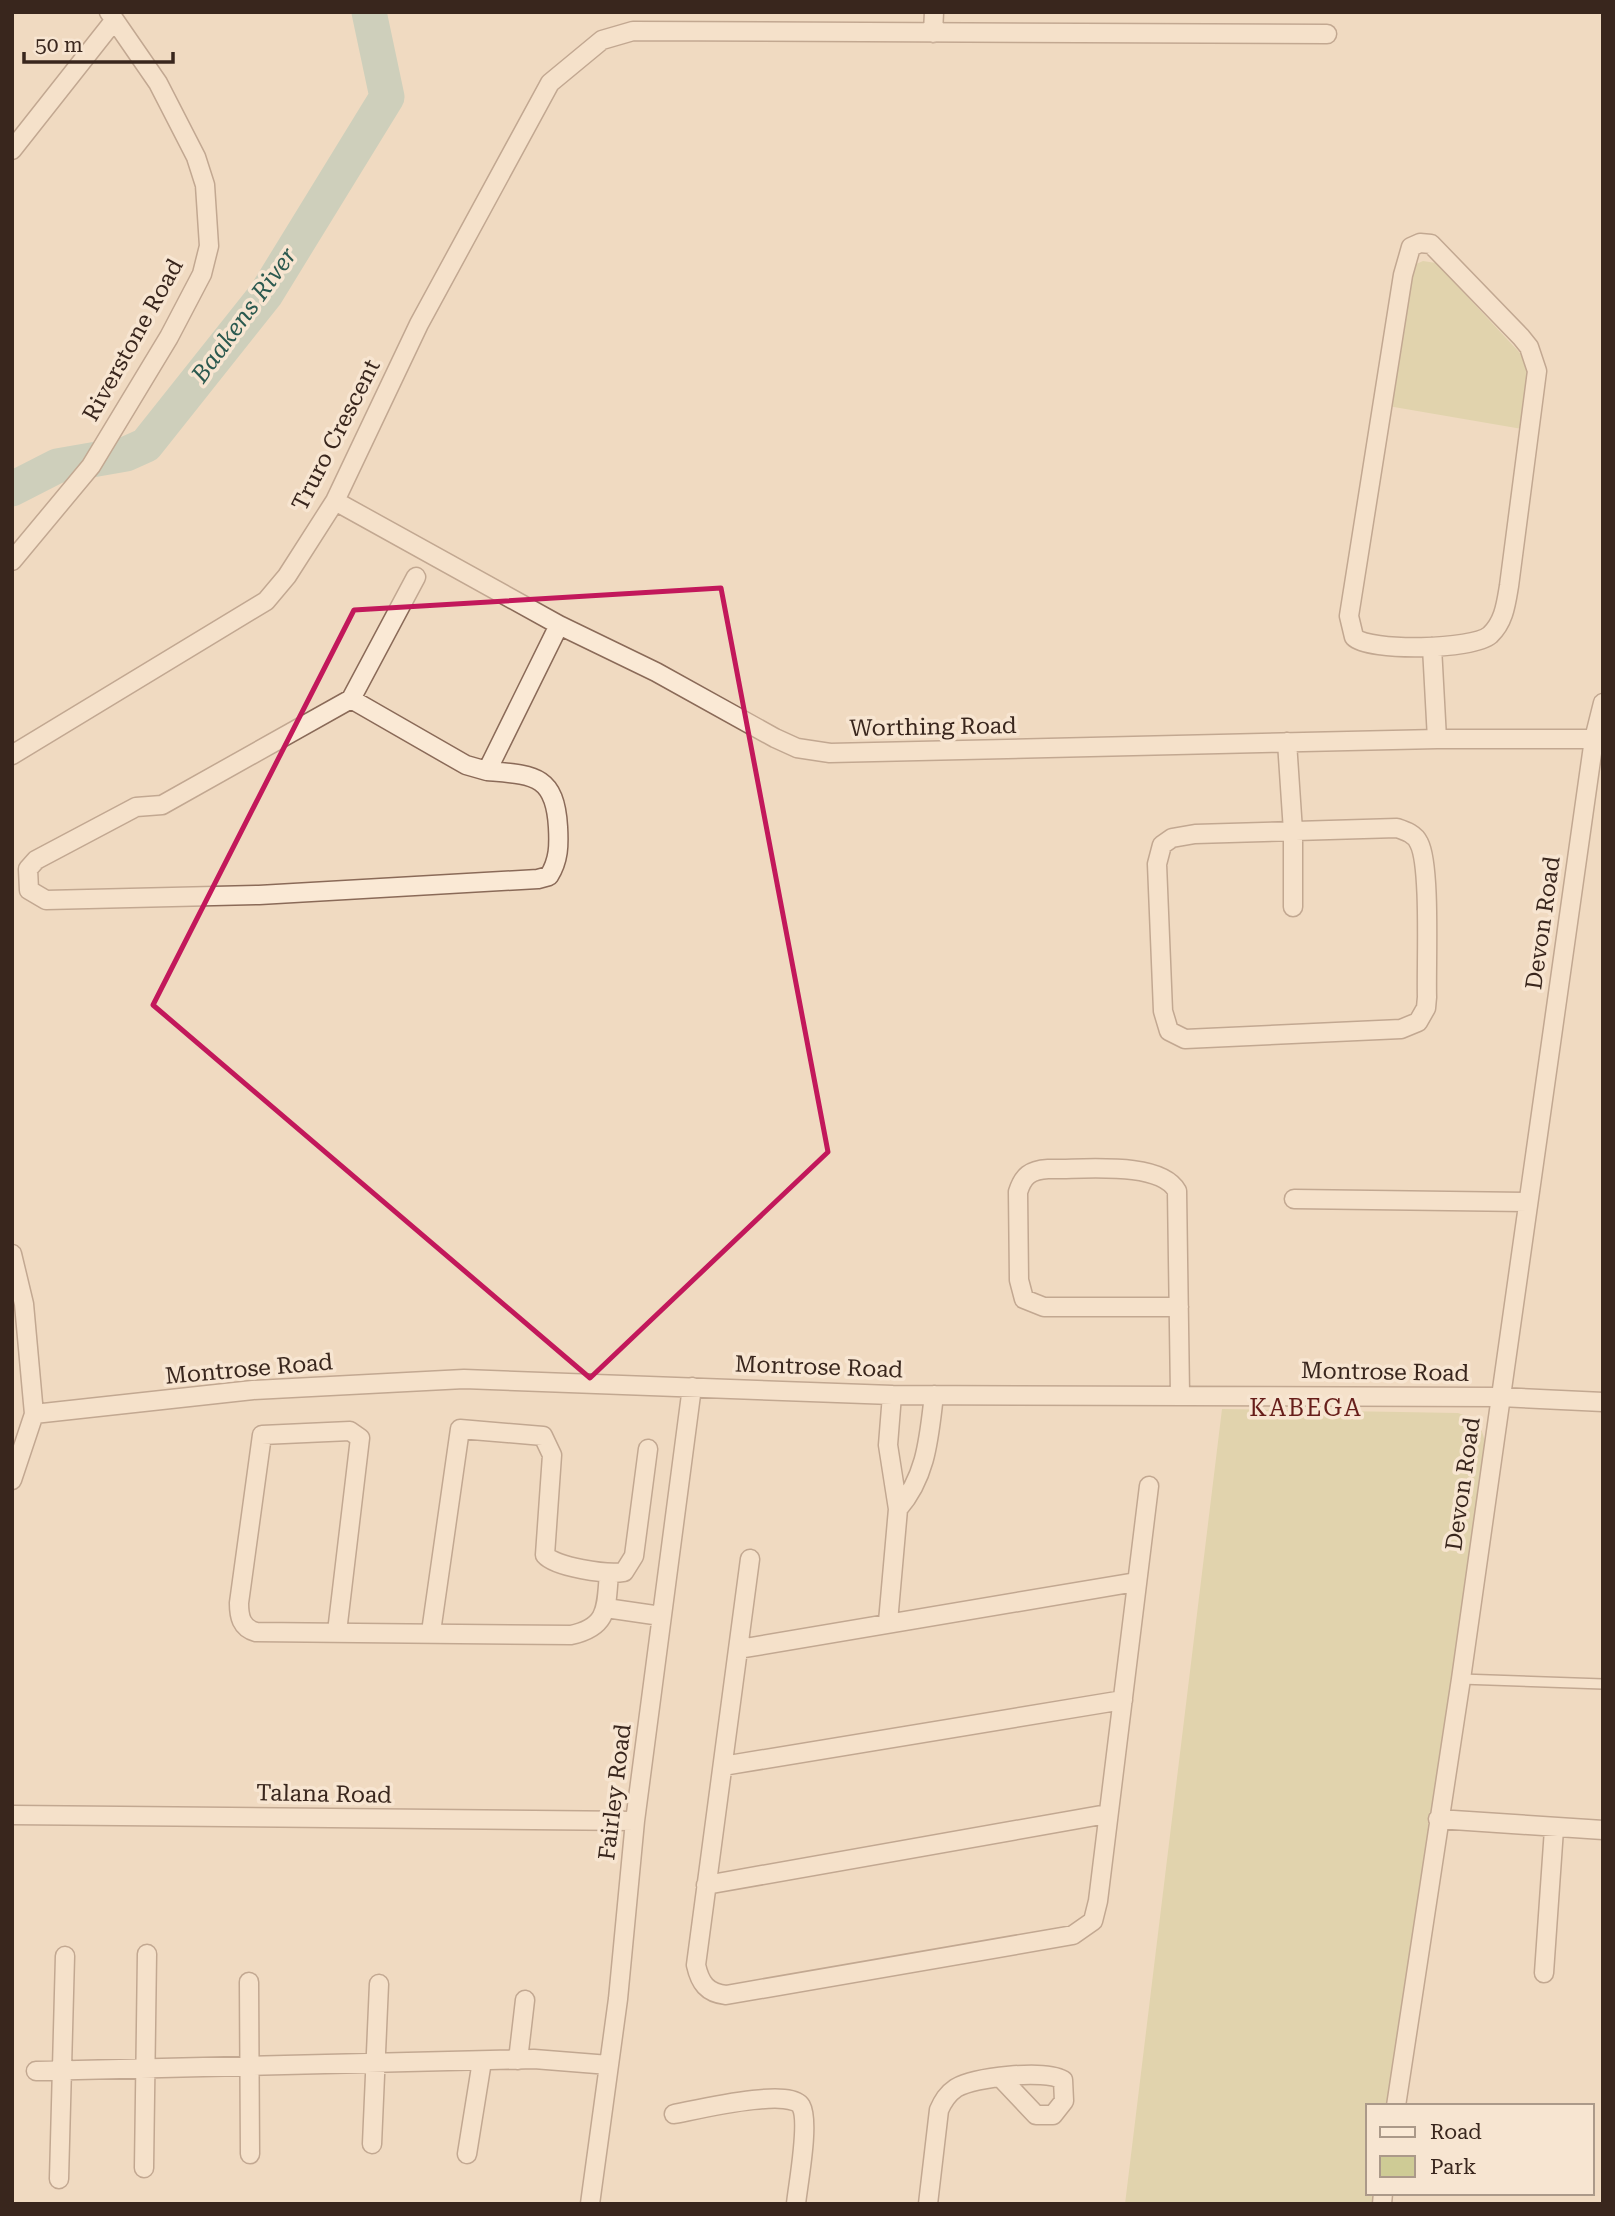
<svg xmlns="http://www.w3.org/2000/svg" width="1615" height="2216" font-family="'Roboto Serif',serif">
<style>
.green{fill:#cecb95}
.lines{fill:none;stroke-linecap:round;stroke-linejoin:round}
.river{stroke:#a4c2b4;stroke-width:35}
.lane-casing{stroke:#8a6a58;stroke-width:12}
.street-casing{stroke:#8a6a58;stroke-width:21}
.lane{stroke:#fae9d5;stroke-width:9}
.street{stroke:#fae9d5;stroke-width:18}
.marked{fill:none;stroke:#c2185b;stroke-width:5;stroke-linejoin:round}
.labels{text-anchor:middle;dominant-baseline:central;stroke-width:7;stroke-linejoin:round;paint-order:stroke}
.street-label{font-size:23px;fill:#39261d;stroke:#f7e5d1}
.water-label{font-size:24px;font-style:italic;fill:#2b594f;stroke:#f7e5d1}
.neighbourhood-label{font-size:24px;letter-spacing:2px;fill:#671e1a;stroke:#f7e5d1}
</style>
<rect width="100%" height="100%" fill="#f0dac1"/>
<path class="green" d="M1423,261L1436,263L1520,353L1529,367L1522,429L1388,406L1414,265Z
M1222,1409L1458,1413C1478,1419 1484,1429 1486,1450L1388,2106H1368V2193H1375L1373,2204H1125Z"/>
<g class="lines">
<path class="river" d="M12,489L57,466L126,454L146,445L266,294L387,97L369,12"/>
<g class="lane-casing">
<path id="lane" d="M1461,1679L1603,1684"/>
</g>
<g class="street-casing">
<path id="street" d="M933,33L934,12
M12,150L113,22
M1420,243L1431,244L1521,337L1529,347L1537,371L1509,586C1506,604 1504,622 1490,635C1473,650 1369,652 1354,637L1349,616L1403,275L1411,247Z
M335,501L559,625L656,672L775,738L797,748L830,753L1437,739H1594
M12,561L91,466L169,337L202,274L209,246L205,185L196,157L158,83L109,12
M416,577L351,699L162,805L136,807L36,860L28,869L29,890L46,900L259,895L538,879L549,876C559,860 559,845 558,827C555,774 533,775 487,771
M1432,647L1437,739
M351,699L466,765L487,771L559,625
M1287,742L1293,831V907
M12,755L266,601L287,576L335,501L419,324L550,83L602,40L633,31L1327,34
M1397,828C1406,831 1415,834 1419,843C1431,866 1426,966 1427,997L1426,1008L1418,1022L1401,1029L1185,1039L1169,1031L1163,1011L1157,864L1162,845L1172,838L1195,834Z
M1294,1199L1528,1202
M12,1254L24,1304L34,1414L12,1480
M1179,1307H1044L1024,1299L1019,1280L1018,1192C1023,1176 1030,1170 1048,1169C1080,1170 1160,1160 1177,1191L1180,1394
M34,1414L253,1390L464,1379L892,1395L1500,1397L1603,1402
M898,1509C927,1476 929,1436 934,1395
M750,1559L696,1965C700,1983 707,1993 726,1995L1073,1935L1093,1921L1098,1901L1149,1486
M606,1608L661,1616
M888,1622L898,1509L888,1445L892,1395
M337,1632L360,1438L350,1431L262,1435L239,1603C239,1616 241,1628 256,1632L571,1635C609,1627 606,1607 609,1573
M431,1632L460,1429L543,1436L552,1455L545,1555C555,1567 607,1575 624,1572L634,1556L648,1449
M739,1649L1136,1582
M723,1766L1123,1700
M12,1815L635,1821
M1438,1819L1603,1830
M706,1885L1107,1814
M1544,1973L1554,1829
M249,1982L250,2154
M518,2060L525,2000
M36,2071L534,2059L609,2065
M1396,2106L1461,1679L1594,739L1603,703
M674,2114C696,2110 790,2087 801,2106C810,2122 798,2184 796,2204
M372,2144L379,1984
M467,2154L482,2061
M144,2168L147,1954
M59,2179L65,1956
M590,2204L618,1999L635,1821L692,1387
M928,2204L939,2110C943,2101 947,2094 956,2088C975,2077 1044,2069 1063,2080L1064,2101L1053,2115H1036L1001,2078
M1382,2204L1383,2193"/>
</g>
<use href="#lane" class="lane"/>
<use href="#street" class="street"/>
</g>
<path d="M0 0H1615V2216H0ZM721,588L828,1152L590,1378L153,1005L354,610Z" fill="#f0dac1" fill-opacity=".55" fill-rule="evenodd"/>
<path class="marked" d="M721,588L828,1152L590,1378L153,1005L354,610Z"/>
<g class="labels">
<g class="street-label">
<text transform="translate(133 340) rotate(-61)">Riverstone Road</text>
<text transform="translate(336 435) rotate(-63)">Truro Crescent</text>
<text transform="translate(933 727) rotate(-1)">Worthing Road</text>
<text transform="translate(1543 923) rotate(-82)">Devon Road</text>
<text transform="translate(819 1367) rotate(2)">Montrose Road</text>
<text transform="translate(249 1369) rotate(-5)">Montrose Road</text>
<text transform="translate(1385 1372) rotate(1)">Montrose Road</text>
<text transform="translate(1463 1484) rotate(-82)">Devon Road</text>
<text transform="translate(615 1792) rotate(-83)">Fairley Road</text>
<text transform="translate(324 1794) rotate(1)">Talana Road</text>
</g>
<g class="water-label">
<text transform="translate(244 315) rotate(-54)">Baakens River</text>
</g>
<g class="neighbourhood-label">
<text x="1306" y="1408">KABEGA</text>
</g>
</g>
<rect width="1615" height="2216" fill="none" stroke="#39261d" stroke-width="28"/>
<rect x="1366" y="2104" width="228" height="91" fill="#f7e5d1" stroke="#ab9989" stroke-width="2"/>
<rect x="1380" y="2127" width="35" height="10" fill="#fae9d5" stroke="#ab9989" stroke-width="2"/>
<text x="1430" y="2139" font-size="21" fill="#39261d">Road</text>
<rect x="1380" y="2156" width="35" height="21" fill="#cecb95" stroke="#ab9989" stroke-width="2"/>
<text x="1430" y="2174" font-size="21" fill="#39261d">Park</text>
<path d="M24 52v10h149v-10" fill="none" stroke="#39261d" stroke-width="3.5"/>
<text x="35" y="52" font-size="21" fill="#39261d" stroke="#f7e5d1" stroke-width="5" paint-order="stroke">50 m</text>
</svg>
